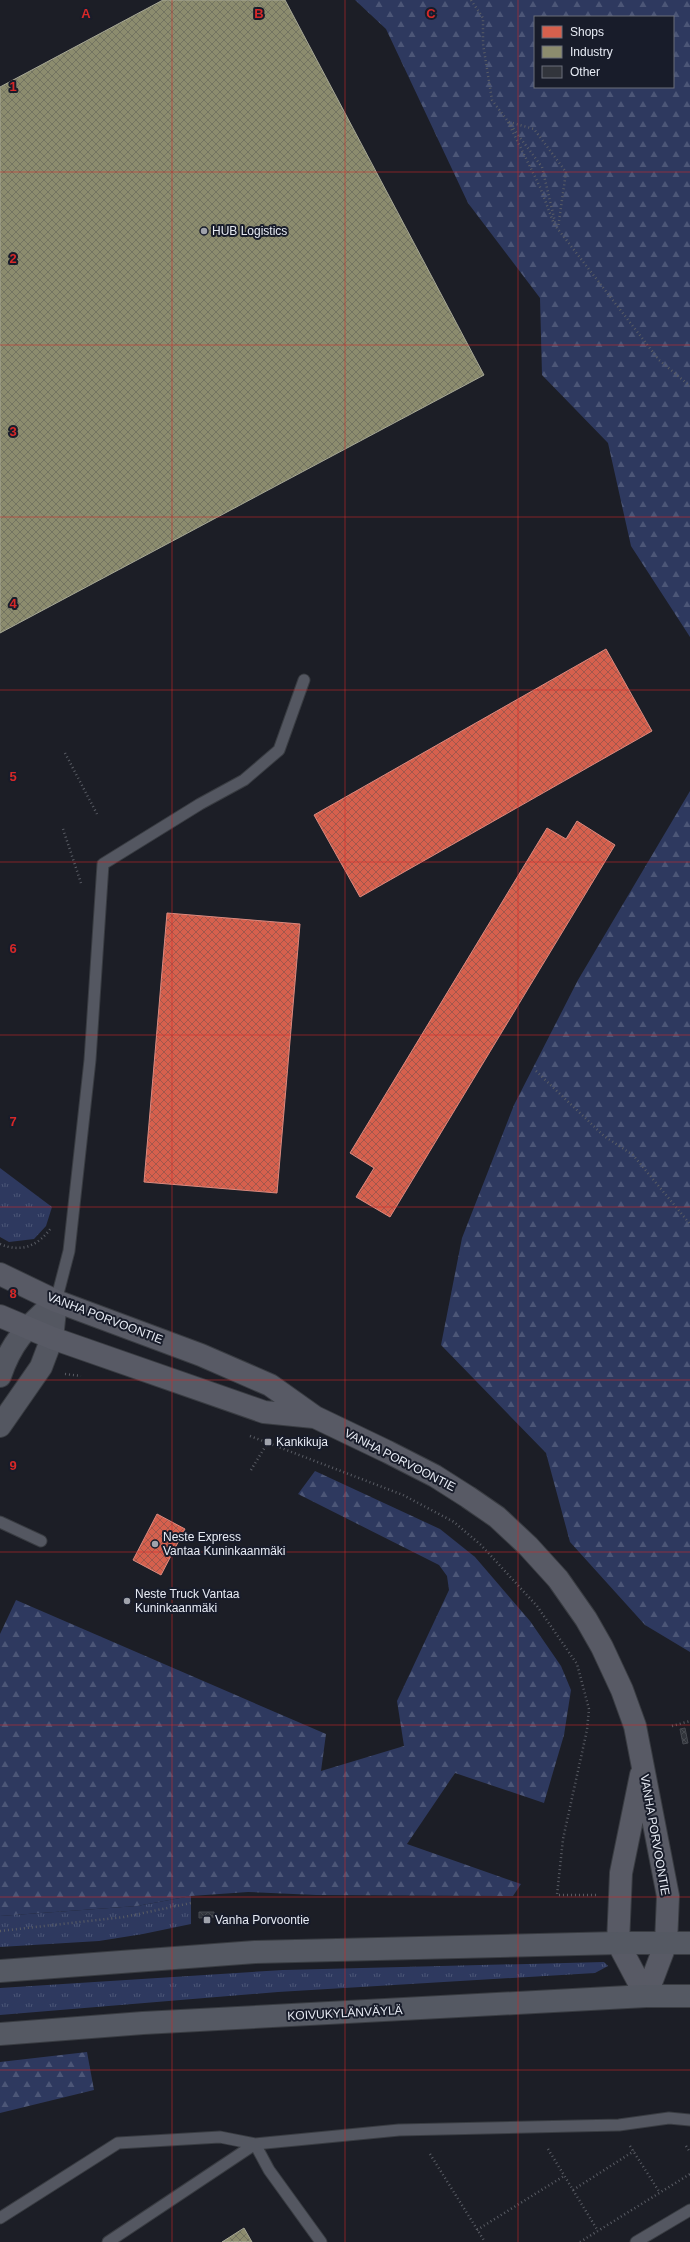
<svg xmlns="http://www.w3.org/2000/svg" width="690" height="2242" font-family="Arial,sans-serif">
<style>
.grass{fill:url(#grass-tufts)}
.forest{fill:url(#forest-firs);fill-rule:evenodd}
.shops{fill:url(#shops-cross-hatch);stroke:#db8a7f}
.industry{fill:url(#industry-cross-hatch);stroke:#a7a896}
.building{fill:url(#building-cross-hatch);stroke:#474a51}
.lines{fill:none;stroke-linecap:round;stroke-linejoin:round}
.service-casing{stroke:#393c42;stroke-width:13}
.minor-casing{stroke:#393c42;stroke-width:24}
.secondary-casing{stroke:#393c42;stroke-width:24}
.primary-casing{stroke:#393c42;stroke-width:24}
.path{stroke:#5a5d65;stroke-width:2.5;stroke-dasharray:1 3;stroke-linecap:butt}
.service{stroke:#545761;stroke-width:11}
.minor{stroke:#545761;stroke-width:22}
.secondary{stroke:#585a65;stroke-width:22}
.primary{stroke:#555963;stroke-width:22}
.grid{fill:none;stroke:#d62828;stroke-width:1;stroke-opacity:0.55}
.poi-dot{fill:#a0a3ac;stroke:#181c2a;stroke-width:1.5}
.labels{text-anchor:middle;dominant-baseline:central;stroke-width:4;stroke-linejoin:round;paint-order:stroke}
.poi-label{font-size:12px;fill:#e7ebf4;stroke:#181c2a;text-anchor:start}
.street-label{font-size:12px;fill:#e7ebf4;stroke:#181c2a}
.grid-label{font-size:13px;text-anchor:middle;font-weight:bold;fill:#d62828;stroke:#181c2a;stroke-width:4;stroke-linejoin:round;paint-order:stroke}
</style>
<defs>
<pattern id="grass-tufts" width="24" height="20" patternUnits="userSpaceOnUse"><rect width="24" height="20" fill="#2e395f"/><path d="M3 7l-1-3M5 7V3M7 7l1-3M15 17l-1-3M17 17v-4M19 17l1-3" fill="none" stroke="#4c5677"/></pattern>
<pattern id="forest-firs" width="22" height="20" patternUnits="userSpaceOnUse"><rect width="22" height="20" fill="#2e395f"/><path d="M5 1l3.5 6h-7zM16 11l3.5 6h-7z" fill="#4c5677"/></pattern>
<pattern id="shops-cross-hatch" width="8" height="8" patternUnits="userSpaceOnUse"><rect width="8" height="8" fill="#d6604d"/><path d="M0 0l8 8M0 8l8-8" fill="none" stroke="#a3574c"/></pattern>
<pattern id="industry-cross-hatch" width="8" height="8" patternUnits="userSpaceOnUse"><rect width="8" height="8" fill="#8c8c6e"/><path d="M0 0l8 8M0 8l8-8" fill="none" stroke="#737461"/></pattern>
<pattern id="building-cross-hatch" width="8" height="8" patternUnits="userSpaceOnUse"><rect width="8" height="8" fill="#32353c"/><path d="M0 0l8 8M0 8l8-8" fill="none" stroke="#46494f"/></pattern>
</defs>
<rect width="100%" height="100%" fill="#1c1e26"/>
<path class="grass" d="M0,1168L52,1207L46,1226L34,1239L9,1242L0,1237Z
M191,1896V1924L143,1934L99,1941L0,1947V1916L137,1906Z
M604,1962L608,1966L595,1973L278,1992L0,2015V1988L283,1970Z"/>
<path class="forest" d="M355,0H690V637L631,546L608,443L542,375L540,298L468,203L386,29ZM535,17H673V87H535Z
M690,791V1652L645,1625L570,1542L546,1453L441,1345L462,1238L514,1105L578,980Z
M315,1471L440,1529L475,1557L530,1621L561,1666L571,1690L564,1735L544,1803L455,1773L407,1844L521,1884L513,1896L316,1895L248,1892L191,1896L137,1906L0,1916V1634L16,1600L326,1734L321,1771L404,1746L397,1701L449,1590L447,1576L439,1565L298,1494Z
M87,2052L94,2090L0,2113V2062Z"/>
<path class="shops" d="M606,649L652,731L360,897L314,815Z
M577,821L615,845L390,1217L356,1197L374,1168L350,1153L547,828L566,839Z
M167,913L300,924L277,1193L144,1182Z
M157,1514L185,1529L161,1575L133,1560Z"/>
<path class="industry" d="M163,0H285L484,375L0,633V87Z
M244,2228L252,2242H222Z"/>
<path class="building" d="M685,1728L688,1743L683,1744L680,1729Z
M199,1912H214V1917L199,1918Z"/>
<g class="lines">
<g class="service-casing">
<path id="service" d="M56,1301L69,1251L90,1060L103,864L200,804L244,780L279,750L304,680
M0,1522L41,1541
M255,2144L269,2170L321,2242
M0,2218L118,2143L220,2137L255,2144L399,2130L619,2125L669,2118L690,2120
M108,2242L255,2144
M636,2242L690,2210"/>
</g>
<g class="minor-casing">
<path id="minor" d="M0,1376C13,1338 28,1327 56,1301
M0,1426L41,1367L52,1338L56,1301"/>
</g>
<g class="secondary-casing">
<path id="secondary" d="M0,1274L56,1301L201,1355L270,1385L315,1417L388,1452L435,1476L468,1497L497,1517L528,1546L558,1579L586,1619L602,1647L622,1690L635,1726L668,1896L666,1943L646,1996
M0,1316L52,1338L264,1412L314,1417
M641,1775L621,1873L618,1943L646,1996"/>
</g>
<g class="primary-casing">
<path id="primary" d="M0,1971L255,1952L618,1943H690
M0,2034L143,2023L646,1996H690"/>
</g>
<path class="path" d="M471,0L483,18V44L492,100L542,167L555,222
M508,122L540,187L554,224L659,360L690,386
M509,122L534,129L566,172L558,228
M65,753L97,814
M63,829L81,883
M536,1071L604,1136L633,1155L690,1224
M0,1244C21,1253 38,1246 51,1228
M65,1374L81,1376
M250,1436L403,1495L454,1522L481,1545L537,1606L577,1664L589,1709L587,1730L563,1839L557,1895H596
M251,1470L268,1442
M672,1726L690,1721
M0,1931L124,1917L191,1903
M630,2146L660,2193
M686,2146L690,2152
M548,2149L598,2231
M430,2154L485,2242
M573,2190L634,2151
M477,2230L564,2176
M580,2242L690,2174"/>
<use href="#service" class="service"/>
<use href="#minor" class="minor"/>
<use href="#secondary" class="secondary"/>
<use href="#primary" class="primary"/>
</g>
<path class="grid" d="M172,0V2242M345,0V2242M518,0V2242M0,172H690M0,345H690M0,517H690M0,690H690M0,862H690M0,1035H690M0,1207H690M0,1380H690M0,1552H690M0,1725H690M0,1897H690M0,2070H690"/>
<g class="poi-dot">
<circle cx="204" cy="231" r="4"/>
<rect x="264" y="1438" width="8" height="8" rx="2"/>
<circle cx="155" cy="1544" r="4"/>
<circle cx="127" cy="1601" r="4"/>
<rect x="203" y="1916" width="8" height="8" rx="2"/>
</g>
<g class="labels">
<g class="poi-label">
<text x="212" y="231">HUB Logistics</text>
<text x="276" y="1442">Kankikuja</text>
<text x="163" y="1537">Neste Express<tspan x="163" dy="14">Vantaa Kuninkaanmäki</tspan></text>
<text x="135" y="1594">Neste Truck Vantaa<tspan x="135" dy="14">Kuninkaanmäki</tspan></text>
<text x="215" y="1920">Vanha Porvoontie</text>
</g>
<g class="street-label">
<text transform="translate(105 1318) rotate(21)">VANHA PORVOONTIE</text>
<text transform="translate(400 1460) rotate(27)">VANHA PORVOONTIE</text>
<text transform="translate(655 1835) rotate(80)">VANHA PORVOONTIE</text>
<text transform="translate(345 2013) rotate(-3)">KOIVUKYLÄNVÄYLÄ</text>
</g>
</g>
<g class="grid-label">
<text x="86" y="18">A</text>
<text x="259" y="18">B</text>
<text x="431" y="18">C</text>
<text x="13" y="91">1</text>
<text x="13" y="263">2</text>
<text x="13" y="436">3</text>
<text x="13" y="608">4</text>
<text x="13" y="781">5</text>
<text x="13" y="953">6</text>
<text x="13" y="1126">7</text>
<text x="13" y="1298">8</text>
<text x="13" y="1470">9</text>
</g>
<rect x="534" y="16" width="140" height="72" fill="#181c2a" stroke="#6b6f7b"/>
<rect x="542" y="26" width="20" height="12" fill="#d6604d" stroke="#6b6f7b"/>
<text x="570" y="36" font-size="12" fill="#e7ebf4">Shops</text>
<rect x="542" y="46" width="20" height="12" fill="#8c8c6e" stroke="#6b6f7b"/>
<text x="570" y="56" font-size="12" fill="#e7ebf4">Industry</text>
<rect x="542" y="66" width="20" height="12" fill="#32353c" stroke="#6b6f7b"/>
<text x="570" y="76" font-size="12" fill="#e7ebf4">Other</text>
</svg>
